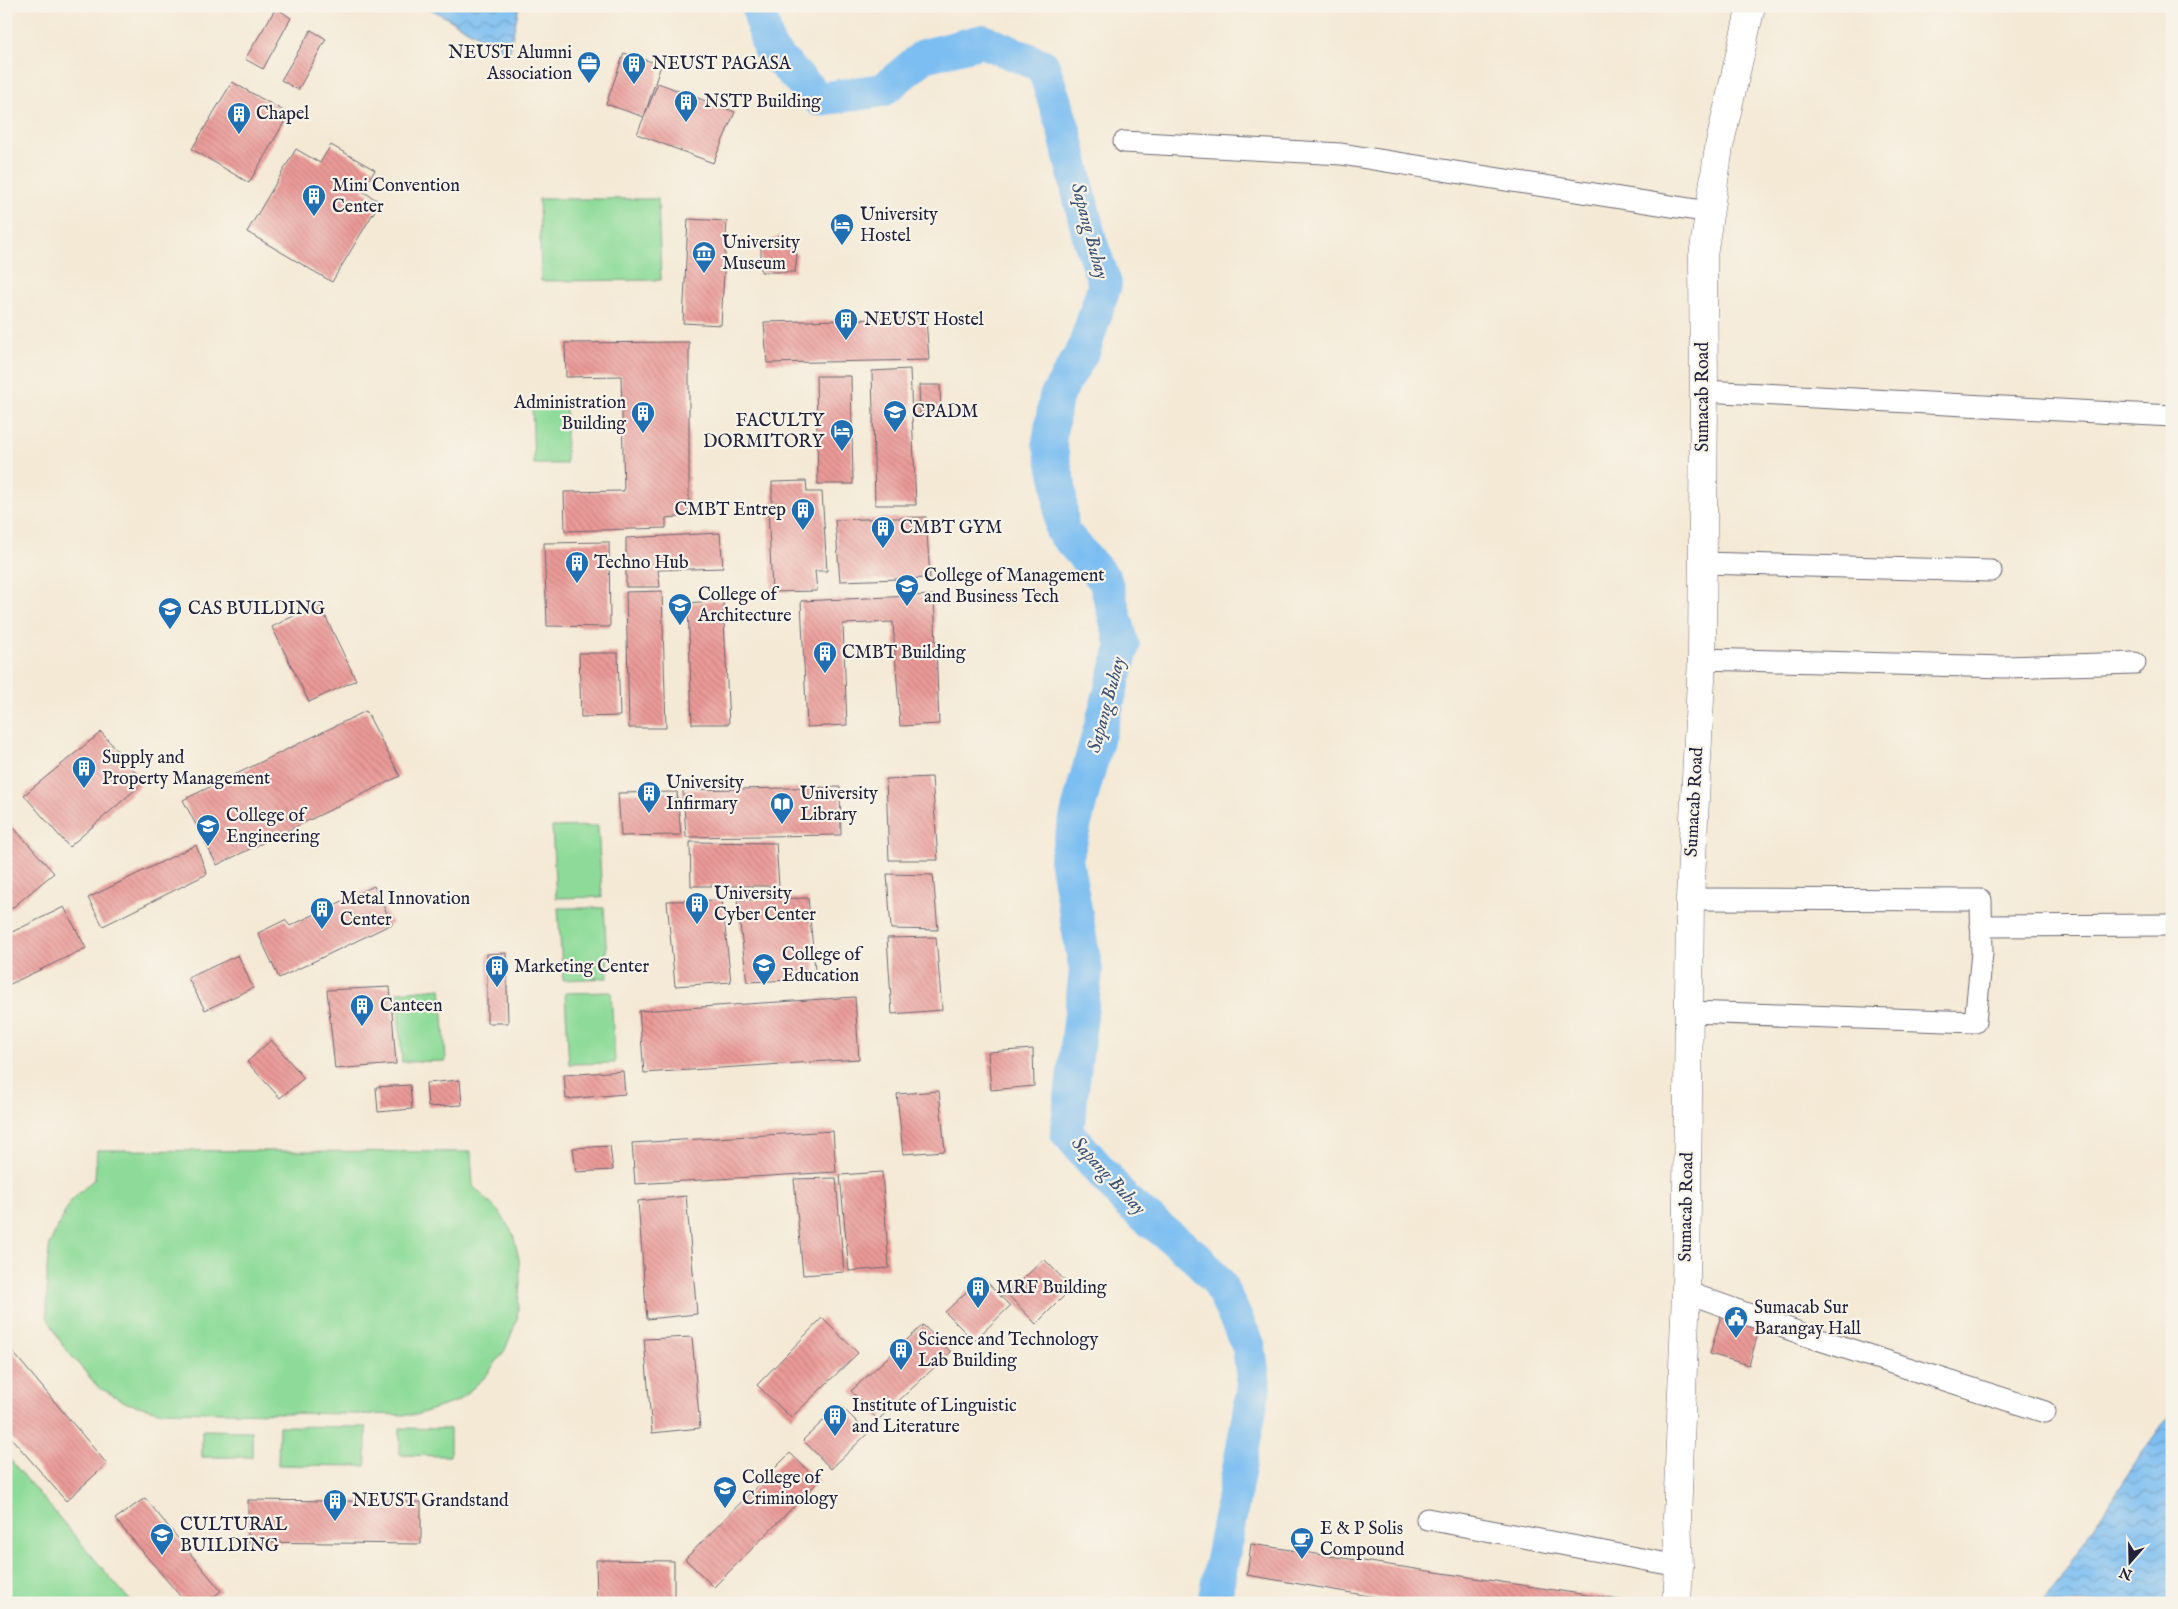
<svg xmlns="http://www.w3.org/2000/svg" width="2178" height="1609" font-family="'IM FELL English',serif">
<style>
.park{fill:#8edb99;stroke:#587e6a}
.water{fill:url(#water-waves);stroke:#4e7096}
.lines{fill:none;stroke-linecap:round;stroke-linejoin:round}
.river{stroke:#7bbef1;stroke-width:34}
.building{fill:url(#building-back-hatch)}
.street-casing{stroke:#6c6871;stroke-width:23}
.secondary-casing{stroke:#6c6871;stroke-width:29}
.street{stroke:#fff;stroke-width:21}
.secondary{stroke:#fff;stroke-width:28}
.labels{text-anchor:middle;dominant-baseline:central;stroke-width:4.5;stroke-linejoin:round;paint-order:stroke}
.poi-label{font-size:18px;fill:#22223b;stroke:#f7f3e8;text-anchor:start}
.street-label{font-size:18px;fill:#22223b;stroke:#f7f3e8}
.water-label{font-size:19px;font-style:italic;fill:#3d5172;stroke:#f7f3e8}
</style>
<defs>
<pattern id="water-waves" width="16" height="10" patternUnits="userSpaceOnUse" patternTransform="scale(1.25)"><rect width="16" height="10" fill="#7bbef1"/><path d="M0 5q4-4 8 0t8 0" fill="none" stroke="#649ac4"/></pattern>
<pattern id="building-back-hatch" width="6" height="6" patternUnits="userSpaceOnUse" patternTransform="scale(1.25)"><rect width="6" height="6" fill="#ea9a97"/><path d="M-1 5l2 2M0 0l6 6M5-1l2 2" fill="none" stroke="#c88483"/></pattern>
</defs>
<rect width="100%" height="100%" fill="#f7f3e8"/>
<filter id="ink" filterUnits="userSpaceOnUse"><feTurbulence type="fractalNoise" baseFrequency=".02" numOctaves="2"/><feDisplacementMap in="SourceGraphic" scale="10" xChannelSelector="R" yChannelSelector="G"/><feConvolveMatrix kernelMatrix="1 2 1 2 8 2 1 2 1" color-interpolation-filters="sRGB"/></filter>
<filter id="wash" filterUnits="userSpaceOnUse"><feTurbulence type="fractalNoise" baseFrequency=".0096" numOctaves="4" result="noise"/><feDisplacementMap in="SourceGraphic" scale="20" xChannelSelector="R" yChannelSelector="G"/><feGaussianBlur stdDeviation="1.12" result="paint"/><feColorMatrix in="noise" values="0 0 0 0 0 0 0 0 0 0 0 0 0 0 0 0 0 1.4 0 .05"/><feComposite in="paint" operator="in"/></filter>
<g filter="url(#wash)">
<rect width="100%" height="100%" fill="#f4e9d5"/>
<path class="park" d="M539,199H658L661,280L541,281Z
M566,402V464H534L532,403Z
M598,826L602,897L556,898L552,827Z
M558,908H604L608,978L563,980Z
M441,988L446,1061L402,1062L397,992Z
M611,992L615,1063L569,1064L565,993Z
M97,1150L471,1152L473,1186L500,1213L513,1234L519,1259L520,1283L517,1320L505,1350L485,1377L458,1401L416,1415L158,1411L127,1403L98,1387L63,1346L47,1317V1267L50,1243L70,1202L95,1178Z
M279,1426L366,1427V1466L278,1465Z
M400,1428L450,1429V1456L400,1455Z
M202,1430L252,1431V1457H202Z
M6,1455L132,1603H6Z"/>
<path class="water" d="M426,6H519L509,54Z
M2172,1411V1603H2044L2137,1460Z"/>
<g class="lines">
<path class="river" d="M758,6L769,49L819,99L883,90L924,56L983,41L1043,66L1064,130L1090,241L1105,284L1084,349L1056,397L1049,442L1059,484L1062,531L1105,580L1123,646L1084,787L1066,859L1086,971L1067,1132L1128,1203L1196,1257L1219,1283L1249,1347L1254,1387L1214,1603"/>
</g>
<g id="blocks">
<path class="building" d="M276,8L291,18L263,69L245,59Z
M311,30L326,39L298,90L281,80Z
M624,53L661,65L644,117L606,104Z
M232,82L289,114L249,183L192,149Z
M658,83L735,112L713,163L637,134Z
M331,145L375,170L362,191L380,202L332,282L247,232L296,149L320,163Z
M688,219L727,221L721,325L683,323Z
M782,235L792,246L797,255L795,272H761V246Z
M926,318L929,360L767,363L764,322Z
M689,342V516L666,518V528L565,531L564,492L624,491L621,376L566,377L565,343Z
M910,369L916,505H875L872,371Z
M816,376H851L853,484H818Z
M919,385H940L941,417H920Z
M806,481L807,492H822L827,571H815L817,591L772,592L768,507H780V503H772V482Z
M926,517L930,578L840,581L835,520Z
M720,533L723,568L658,570L660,587H626V538Z
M609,542L610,627L547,626L544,543Z
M662,591L666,728H629L626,592Z
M934,595L939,724L900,726L893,622L843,624L847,725L807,727L801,601Z
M723,600L729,724H692L688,603Z
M319,603L356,680L309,702L272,627Z
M579,653H618L620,716L581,717Z
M366,711L400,776L217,865L183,800Z
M101,732L144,782L69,847L24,795Z
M932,777L938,860H889L886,779Z
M840,787L841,835L686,837L683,790Z
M677,792L681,835L621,836L618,793Z
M6,819L54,873L6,913Z
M690,842L776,843L779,886H691Z
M196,845L207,874L103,926L88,898Z
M887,874L933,875L938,930L891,929Z
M374,886L392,924L279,978L258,933L285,920L290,926Z
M808,898L816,979L747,982L737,900Z
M722,900L731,982L675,986L667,901Z
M64,907L86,948L6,986V935Z
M936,937L942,1010L892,1014L887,938Z
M506,953L508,1023H487V954Z
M238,955L253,988L205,1010L188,978Z
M390,987L396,1064L335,1069L327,990Z
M855,997L859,1059L644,1073L639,1011Z
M271,1040L304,1078L280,1098L247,1062Z
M1033,1049L1034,1086L991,1090L988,1052Z
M623,1071L625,1094L566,1099L564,1075Z
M460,1080L462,1105L428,1107L426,1083Z
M410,1085L412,1109L378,1112L376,1087Z
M939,1091L945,1151L903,1154L897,1094Z
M833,1131L836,1172L635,1184L632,1143Z
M610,1146L613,1170L576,1172L573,1148Z
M882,1172L889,1268L849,1271L840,1175Z
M836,1178L844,1272L803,1275L794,1179Z
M686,1196L697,1314L647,1319L638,1201Z
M1044,1259L1072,1288L1036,1324L1007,1294Z
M982,1277L1010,1306L974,1341L945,1312Z
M1722,1312L1761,1323L1749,1365L1710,1354Z
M822,1318L858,1353L791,1418L757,1385Z
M923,1325L951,1352L878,1420L851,1391Z
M692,1337L700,1428L652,1433L644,1339Z
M6,1344L107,1464L66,1501L6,1432Z
M840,1405L868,1433L831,1469L803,1440Z
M790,1453L819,1481L714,1587L685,1559Z
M145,1498L221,1591L205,1603H186L115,1519Z
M248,1500L421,1502V1544L248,1542Z
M1251,1544L1633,1602V1603H1410L1247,1575Z
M596,1560L674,1561V1603H597Z"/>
</g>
</g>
<g filter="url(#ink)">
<use href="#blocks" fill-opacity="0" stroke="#6c6871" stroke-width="1"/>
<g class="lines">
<g class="street-casing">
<path id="street" d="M1124,142L1341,154L1709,212
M1704,391L2172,416
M1702,563L1991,571
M1702,659L2005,667L2135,663
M1981,926L2172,925
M1690,1012L1975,1022L1982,953L1981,900L1690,899
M1686,1292L1811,1337L2045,1412
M1427,1519L1679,1566"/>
</g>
<g class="secondary-casing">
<path id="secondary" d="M1677,1603L1679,1566L1677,1517L1686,1292L1690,899L1702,659L1704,391L1703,256L1719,147L1751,6"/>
</g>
<use href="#street" class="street"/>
<use href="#secondary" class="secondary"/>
</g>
</g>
<defs>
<g id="office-pin" transform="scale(1.25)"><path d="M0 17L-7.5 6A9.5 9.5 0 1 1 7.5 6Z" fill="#1f6fb2" stroke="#f7f3e8"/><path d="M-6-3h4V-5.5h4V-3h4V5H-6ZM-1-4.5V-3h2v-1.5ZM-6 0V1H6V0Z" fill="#fff"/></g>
<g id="building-pin" transform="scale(1.25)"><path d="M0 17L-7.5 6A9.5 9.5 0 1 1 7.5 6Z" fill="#1f6fb2" stroke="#f7f3e8"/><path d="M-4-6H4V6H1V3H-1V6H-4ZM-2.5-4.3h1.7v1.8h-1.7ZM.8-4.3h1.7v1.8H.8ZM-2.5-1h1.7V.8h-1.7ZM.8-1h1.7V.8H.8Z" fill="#fff"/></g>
<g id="hotel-pin" transform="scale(1.25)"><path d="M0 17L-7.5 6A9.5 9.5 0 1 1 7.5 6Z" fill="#1f6fb2" stroke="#f7f3e8"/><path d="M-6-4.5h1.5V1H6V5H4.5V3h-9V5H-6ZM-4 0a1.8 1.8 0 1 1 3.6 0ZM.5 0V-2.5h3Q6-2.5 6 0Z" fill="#fff"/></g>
<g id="museum-pin" transform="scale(1.25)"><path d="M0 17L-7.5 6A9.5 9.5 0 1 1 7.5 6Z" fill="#1f6fb2" stroke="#f7f3e8"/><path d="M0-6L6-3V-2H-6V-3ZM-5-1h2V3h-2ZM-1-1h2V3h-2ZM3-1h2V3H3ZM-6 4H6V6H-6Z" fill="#fff"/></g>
<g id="university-pin" transform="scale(1.25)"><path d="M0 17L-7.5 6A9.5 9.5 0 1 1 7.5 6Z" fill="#1f6fb2" stroke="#f7f3e8"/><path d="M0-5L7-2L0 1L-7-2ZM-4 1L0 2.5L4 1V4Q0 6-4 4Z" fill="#fff"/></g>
<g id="library-pin" transform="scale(1.25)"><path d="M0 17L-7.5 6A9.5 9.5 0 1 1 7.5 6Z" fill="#1f6fb2" stroke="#f7f3e8"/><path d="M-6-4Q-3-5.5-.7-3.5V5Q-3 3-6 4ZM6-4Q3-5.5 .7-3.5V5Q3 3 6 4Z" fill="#fff"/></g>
<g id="civic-pin" transform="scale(1.25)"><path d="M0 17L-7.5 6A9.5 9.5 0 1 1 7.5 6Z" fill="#1f6fb2" stroke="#f7f3e8"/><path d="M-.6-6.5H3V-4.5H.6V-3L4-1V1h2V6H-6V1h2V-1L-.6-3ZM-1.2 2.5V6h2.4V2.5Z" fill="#fff"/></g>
<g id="school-pin" transform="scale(1.25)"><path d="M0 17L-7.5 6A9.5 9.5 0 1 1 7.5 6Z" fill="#1f6fb2" stroke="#f7f3e8"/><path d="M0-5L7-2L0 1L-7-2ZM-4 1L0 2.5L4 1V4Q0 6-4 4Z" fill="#fff"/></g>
<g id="cafe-pin" transform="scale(1.25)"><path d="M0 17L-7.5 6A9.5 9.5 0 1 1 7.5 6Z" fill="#1f6fb2" stroke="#f7f3e8"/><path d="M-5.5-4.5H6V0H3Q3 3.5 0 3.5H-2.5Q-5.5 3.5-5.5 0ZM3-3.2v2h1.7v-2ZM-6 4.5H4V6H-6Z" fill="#fff"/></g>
</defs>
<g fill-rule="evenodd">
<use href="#office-pin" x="589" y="63"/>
<use href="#building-pin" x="634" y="64"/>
<use href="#building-pin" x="686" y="102"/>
<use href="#building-pin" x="239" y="114"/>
<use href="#building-pin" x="314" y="196"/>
<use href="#hotel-pin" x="842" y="225"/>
<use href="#museum-pin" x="704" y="253"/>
<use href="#building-pin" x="846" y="320"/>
<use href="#university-pin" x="895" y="412"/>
<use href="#building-pin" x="643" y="413"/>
<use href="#hotel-pin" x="842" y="431"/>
<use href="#building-pin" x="803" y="510"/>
<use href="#building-pin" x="883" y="528"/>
<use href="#building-pin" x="577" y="563"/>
<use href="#university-pin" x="907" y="586"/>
<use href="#university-pin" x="680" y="605"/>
<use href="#university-pin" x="170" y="609"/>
<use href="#building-pin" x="825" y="653"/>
<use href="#building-pin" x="84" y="768"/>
<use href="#building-pin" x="649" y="793"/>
<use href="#library-pin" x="782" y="804"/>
<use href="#university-pin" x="208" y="826"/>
<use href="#building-pin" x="697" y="904"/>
<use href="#building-pin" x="322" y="909"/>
<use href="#university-pin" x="764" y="965"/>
<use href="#building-pin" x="497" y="967"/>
<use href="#building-pin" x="362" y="1006"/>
<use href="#building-pin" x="978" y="1288"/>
<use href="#civic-pin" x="1736" y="1318"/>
<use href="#building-pin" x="901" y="1350"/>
<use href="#building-pin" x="835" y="1416"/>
<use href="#university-pin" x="725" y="1488"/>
<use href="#building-pin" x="335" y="1501"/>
<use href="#school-pin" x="162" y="1535"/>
<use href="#cafe-pin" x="1302" y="1539"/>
</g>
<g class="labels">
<g class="poi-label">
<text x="572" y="53" text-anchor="end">NEUST Alumni<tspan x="572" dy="21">Association</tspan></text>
<text x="652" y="64">NEUST PAGASA</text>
<text x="704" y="102">NSTP Building</text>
<text x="256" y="114">Chapel</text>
<text x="332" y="186">Mini Convention<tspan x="332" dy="21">Center</tspan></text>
<text x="860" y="215">University<tspan x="860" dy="21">Hostel</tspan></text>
<text x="722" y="243">University<tspan x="722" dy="21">Museum</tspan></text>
<text x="864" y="320">NEUST Hostel</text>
<text x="626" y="403" text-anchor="end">Administration<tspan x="626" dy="21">Building</tspan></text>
<text x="912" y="412">CPADM</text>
<text x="824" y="421" text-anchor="end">FACULTY<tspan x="824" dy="21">DORMITORY</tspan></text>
<text x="786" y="510" text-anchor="end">CMBT Entrep</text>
<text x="900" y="528">CMBT GYM</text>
<text x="594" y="563">Techno Hub</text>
<text x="924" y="576">College of Management<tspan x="924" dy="21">and Business Tech</tspan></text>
<text x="698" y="595">College of<tspan x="698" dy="21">Architecture</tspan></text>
<text x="188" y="609">CAS BUILDING</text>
<text x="842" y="653">CMBT Building</text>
<text x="102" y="758">Supply and<tspan x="102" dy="21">Property Management</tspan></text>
<text x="666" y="783">University<tspan x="666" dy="21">Infirmary</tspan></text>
<text x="800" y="794">University<tspan x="800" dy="21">Library</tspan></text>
<text x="226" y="816">College of<tspan x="226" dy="21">Engineering</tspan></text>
<text x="714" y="894">University<tspan x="714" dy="21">Cyber Center</tspan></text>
<text x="340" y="899">Metal Innovation<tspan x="340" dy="21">Center</tspan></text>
<text x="782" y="955">College of<tspan x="782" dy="21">Education</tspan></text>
<text x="514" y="967">Marketing Center</text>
<text x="380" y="1006">Canteen</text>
<text x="996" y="1288">MRF Building</text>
<text x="1754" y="1308">Sumacab Sur<tspan x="1754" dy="21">Barangay Hall</tspan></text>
<text x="918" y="1340">Science and Technology<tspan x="918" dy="21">Lab Building</tspan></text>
<text x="852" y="1406">Institute of Linguistic<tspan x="852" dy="21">and Literature</tspan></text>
<text x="742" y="1478">College of<tspan x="742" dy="21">Criminology</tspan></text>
<text x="352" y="1501">NEUST Grandstand</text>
<text x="180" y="1525">CULTURAL<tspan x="180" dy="21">BUILDING</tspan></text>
<text x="1320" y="1529">E &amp; P Solis<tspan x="1320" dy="21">Compound</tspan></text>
</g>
<g class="street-label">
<text transform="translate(1703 397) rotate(-90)">Sumacab Road</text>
<text transform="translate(1695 802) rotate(-87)">Sumacab Road</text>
<text transform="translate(1687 1207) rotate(-89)">Sumacab Road</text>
</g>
<g class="water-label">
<text transform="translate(1089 231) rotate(75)">Sapang Buhay</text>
<text transform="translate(1107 705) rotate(-75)">Sapang Buhay</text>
<text transform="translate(1108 1176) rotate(47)">Sapang Buhay</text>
</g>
</g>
<rect width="2178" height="1609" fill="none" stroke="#f7f3e8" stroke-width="25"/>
<g transform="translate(2130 1562) rotate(200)" stroke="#f7f3e8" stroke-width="4" paint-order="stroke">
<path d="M0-4L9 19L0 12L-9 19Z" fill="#22223b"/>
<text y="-8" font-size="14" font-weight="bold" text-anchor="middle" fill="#22223b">N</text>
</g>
</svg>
